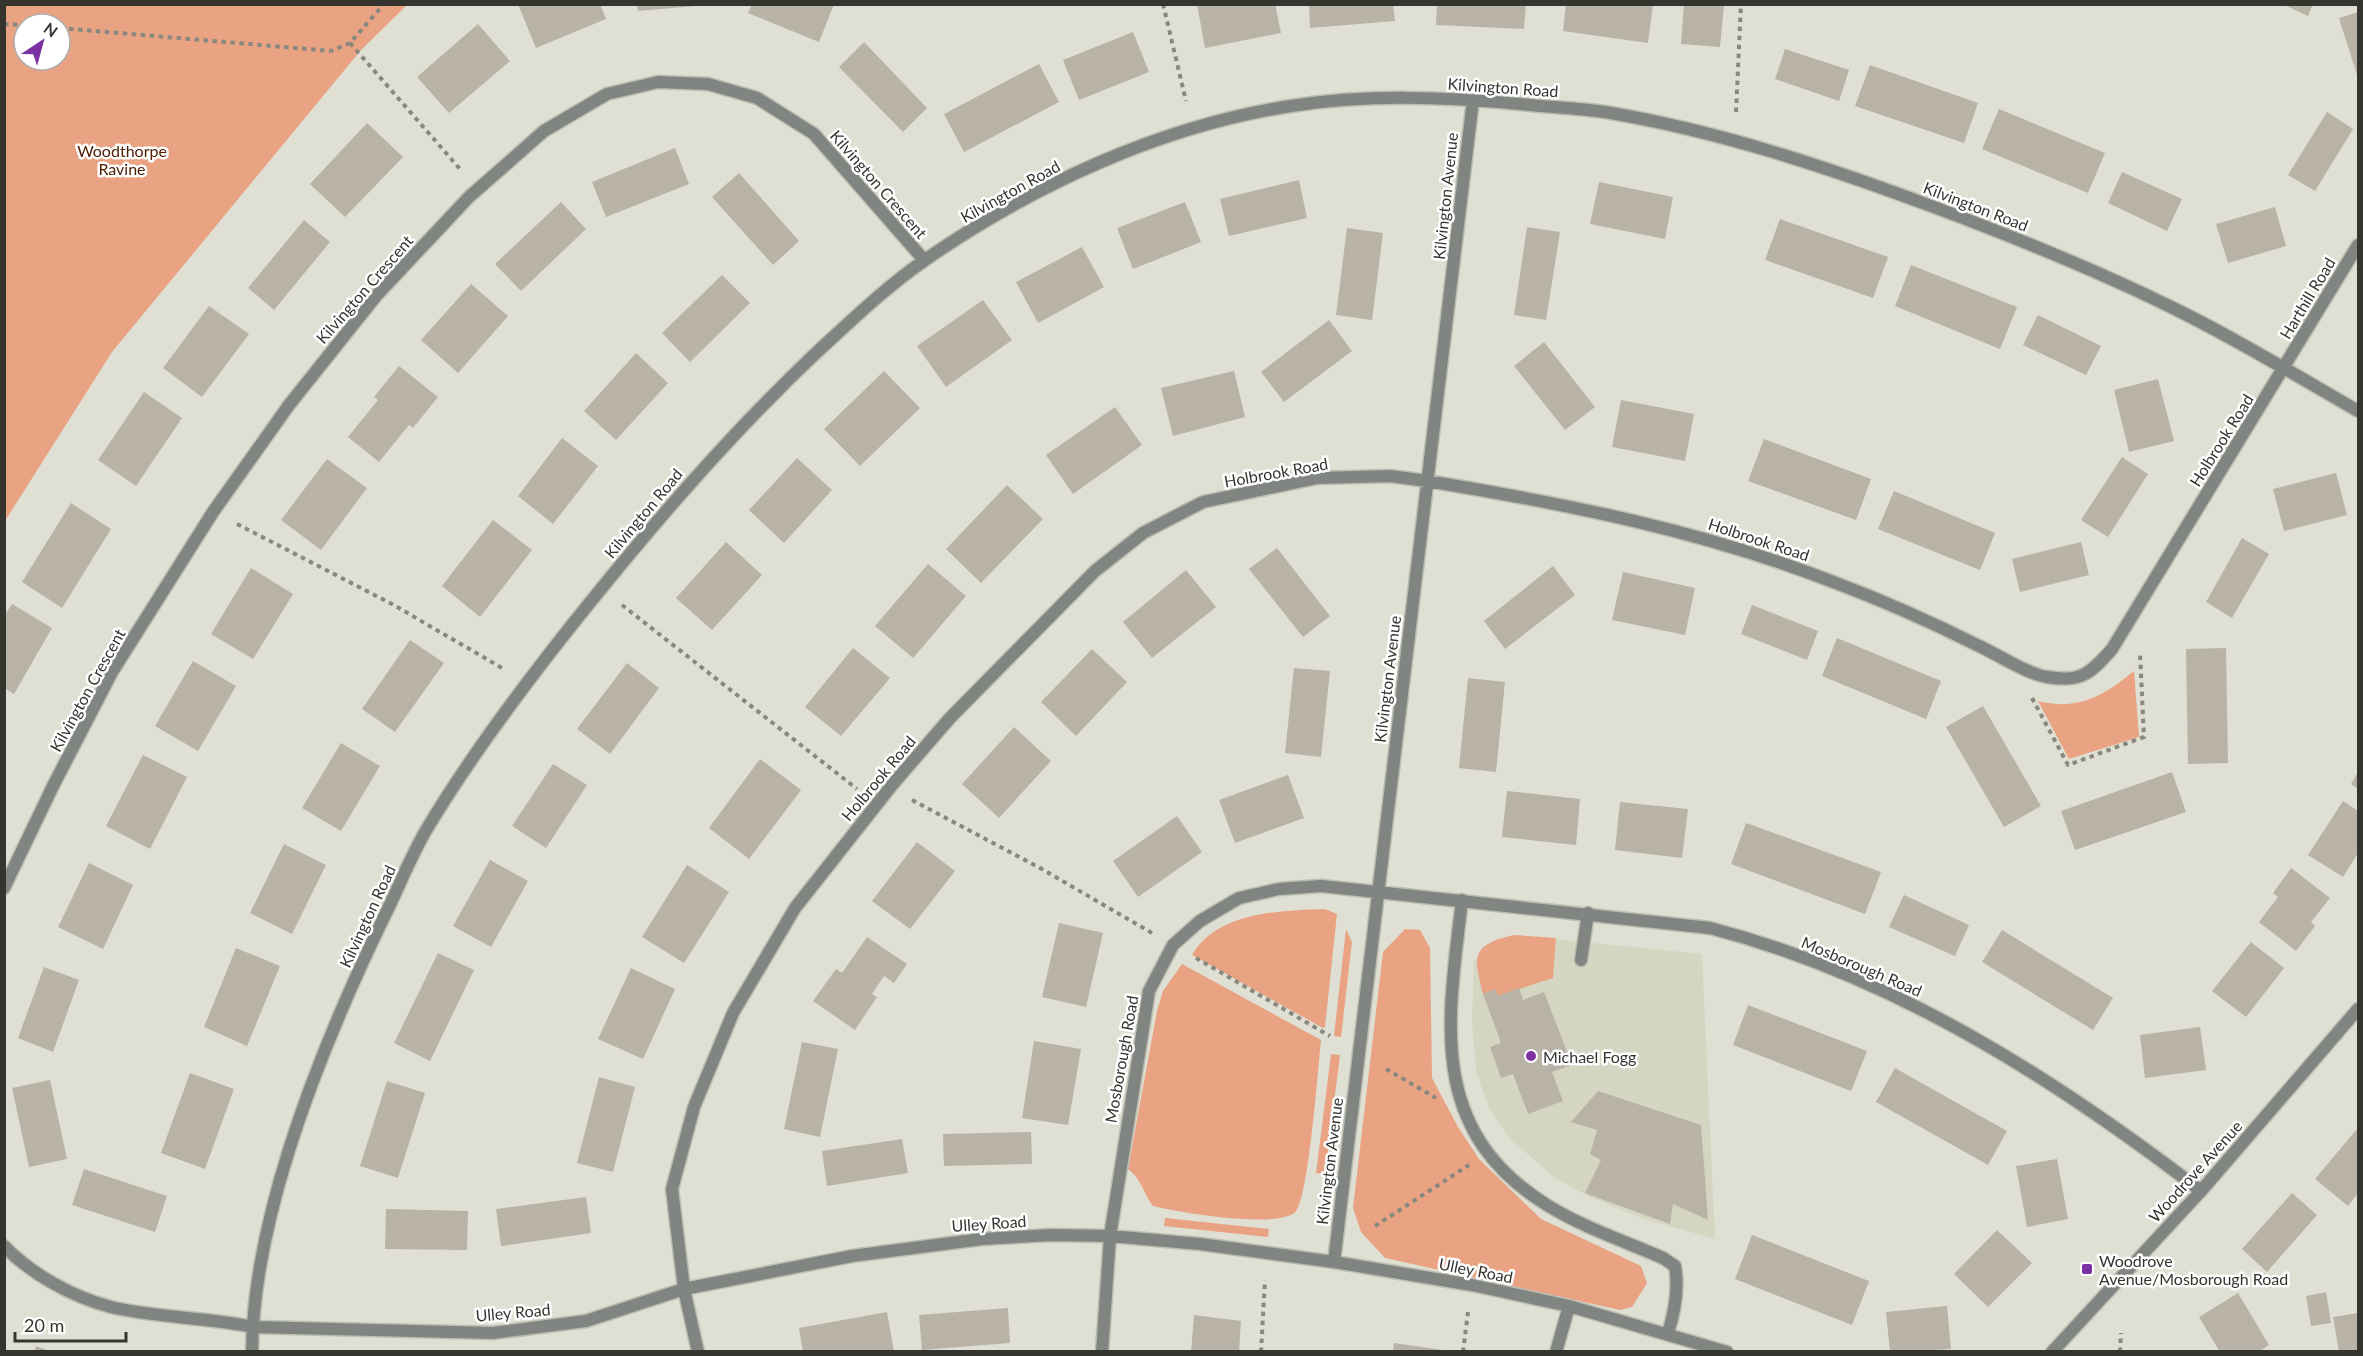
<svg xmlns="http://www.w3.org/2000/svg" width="2363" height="1356" font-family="Lato,sans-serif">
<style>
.built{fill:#d5d6c2}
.green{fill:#e9a383;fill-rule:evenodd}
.building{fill:#b9b2a7}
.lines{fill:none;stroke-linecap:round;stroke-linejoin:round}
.lane-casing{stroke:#bdbdb2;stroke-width:15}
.street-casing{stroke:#bdbdb2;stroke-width:15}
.path{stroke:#88887f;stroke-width:4;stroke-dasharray:4.5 4.5;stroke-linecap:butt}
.lane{stroke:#818581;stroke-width:12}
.street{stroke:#818581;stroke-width:12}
.poi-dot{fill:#7931a4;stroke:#fff;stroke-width:2}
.labels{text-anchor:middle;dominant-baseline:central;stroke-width:5;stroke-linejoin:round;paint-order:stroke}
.street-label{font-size:16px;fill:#353530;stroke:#fff}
.park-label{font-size:16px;fill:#502006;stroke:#fff}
.poi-label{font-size:16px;fill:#353530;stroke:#fff;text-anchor:start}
</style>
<rect width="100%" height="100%" fill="#dfdfd3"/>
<path class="built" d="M1514,935L1702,954L1715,1239L1644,1219L1590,1197L1555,1178L1509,1138L1489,1108L1476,1071L1472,1020L1474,962L1485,946L1496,939Z"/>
<path class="green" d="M5,4L407,5L361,50L112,352L5,521ZM24,24H60V60H24Z
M2134,671L2139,737L2069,759L2038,701C2078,711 2104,696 2134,671Z
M1325,909L1337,914L1325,1027L1323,1028L1192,955C1218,911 1281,911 1325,909Z
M1346,929L1352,942L1341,1037L1334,1036Z
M1405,929L1420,930L1430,948L1432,1078L1458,1127L1479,1159L1541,1219L1641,1266L1647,1283L1632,1307L1620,1310L1385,1258L1361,1232L1353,1208L1383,952Z
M1514,935L1556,938L1553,978L1498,996L1495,989L1483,994C1473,956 1471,945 1514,935Z
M1182,964L1321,1040C1318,1068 1309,1195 1296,1211C1280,1230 1177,1212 1153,1206C1142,1191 1143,1181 1128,1169L1157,1011L1163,991Z
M1331,1054L1340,1055L1325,1174L1316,1173Z
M1165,1218L1269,1229L1268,1237L1164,1226Z"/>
<path class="building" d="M518,4H600L606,19L536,48Z
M637,4H695L696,6L638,11Z
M752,4H834L819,42L748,13Z
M1197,4H1275L1281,33L1205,48Z
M1309,4H1393L1395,21L1310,28Z
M1437,4H1526L1524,29L1436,25Z
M1566,4L1653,5L1648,43L1563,31Z
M1684,4H1724L1720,47L1681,44Z
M2282,4H2313L2308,16Z
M2358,12V78L2339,18Z
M478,24L510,61L449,113L417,77Z
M1133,32L1149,72L1079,100L1063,60Z
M864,42L927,108L903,132L839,67Z
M1785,49L1849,70L1839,101L1775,79Z
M1039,64L1059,102L964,152L944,114Z
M1870,65L1978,103L1964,143L1855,106Z
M1999,109L2105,153L2088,193L1982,149Z
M2327,112L2353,129L2315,191L2288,175Z
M367,123L403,157L345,217L310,184Z
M675,148L689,184L606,217L592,182Z
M2122,172L2182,199L2167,231L2108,203Z
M739,173L799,241L773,265L712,197Z
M1299,180L1307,218L1229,236L1220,199Z
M1599,182L1673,197L1665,239L1590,224Z
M561,202L586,229L521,291L495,264Z
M1185,202L1201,242L1133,269L1117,228Z
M2275,207L2286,246L2228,263L2216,224Z
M1780,219L1888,257L1873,298L1765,260Z
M304,220L330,242L274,310L248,288Z
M1527,227L1560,232L1546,320L1514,315Z
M1347,228L1383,233L1372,320L1336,315Z
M1082,247L1104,287L1038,323L1016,282Z
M1911,265L2017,307L2000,349L1895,306Z
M722,275L750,303L690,362L662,333Z
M471,284L508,316L458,373L421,340Z
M983,300L1012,340L946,387L917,346Z
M209,306L249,334L202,397L163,368Z
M2038,315L2101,346L2086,375L2023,345Z
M1329,320L1352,351L1284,402L1261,372Z
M1544,342L1595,407L1565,430L1514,366Z
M636,353L668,383L616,440L584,411Z
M399,366L438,397L413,428L409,425L379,462L348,437L378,400L374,397Z
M884,371L920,408L860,466L824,429Z
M1234,371L1245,417L1173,436L1161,388Z
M2158,379L2174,441L2129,452L2114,390Z
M144,392L182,418L136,486L98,460Z
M1621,400L1694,414L1685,461L1612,447Z
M1115,407L1142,445L1073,494L1046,455Z
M562,438L598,466L553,524L518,496Z
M1764,439L1871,479L1856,520L1748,481Z
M2122,457L2148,474L2108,537L2081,520Z
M797,458L832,490L784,543L749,510Z
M327,459L367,488L321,550L281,520Z
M2336,473L2347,515L2284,531L2273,489Z
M1007,485L1043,519L981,583L946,549Z
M1894,491L1995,533L1980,570L1878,529Z
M71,503L111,529L62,608L22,582Z
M493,520L532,550L480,617L442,586Z
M2242,538L2269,554L2232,618L2206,602Z
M726,542L762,575L712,630L676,598Z
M2081,542L2089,575L2020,592L2012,559Z
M1277,548L1330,616L1303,637L1249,569Z
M928,564L966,596L913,658L875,626Z
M1553,566L1575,595L1505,649L1484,621Z
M251,568L293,594L253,659L211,634Z
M1186,570L1216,607L1152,658L1123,622Z
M1623,572L1695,588L1685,635L1612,620Z
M12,604L52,628L14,694L4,688V616Z
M1752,605L1818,631L1807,660L1741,634Z
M1837,638L1941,681L1926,719L1822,676Z
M410,640L444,663L395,732L362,709Z
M853,648L890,678L841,736L805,707Z
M2226,648L2228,763L2188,764L2186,649Z
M1092,649L1127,682L1076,736L1041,702Z
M193,661L236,686L198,751L155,726Z
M627,663L659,688L610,754L577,729Z
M1294,668L1330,671L1321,757L1285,753Z
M1468,678L1505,682L1496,772L1459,768Z
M1983,706L2041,806L2004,827L1946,727Z
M1014,727L1051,761L999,818L962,784Z
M341,743L380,766L341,831L302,808Z
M143,755L187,777L150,849L106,826Z
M760,759L801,790L749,859L709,828Z
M553,764L587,785L546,848L512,826Z
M2172,772L2186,812L2075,850L2061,811Z
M2358,772V789L2351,784Z
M1288,775L1304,818L1235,843L1219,800Z
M1507,791L1580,799L1576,845L1502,837Z
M2343,801L2358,811V853L2343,877L2308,855Z
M1620,802L1688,809L1682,858L1615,850Z
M1177,816L1202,852L1138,897L1113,861Z
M1746,823L1881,872L1865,914L1731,864Z
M917,842L955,871L910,929L872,901Z
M284,844L326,865L292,934L250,913Z
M490,860L528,881L491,947L453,926Z
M89,863L133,885L103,949L58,927Z
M687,865L729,892L684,963L642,937Z
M2291,868L2330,898L2311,922L2315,926L2296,951L2259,922L2278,897L2273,893Z
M1904,895L1969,925L1955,956L1889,927Z
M1059,923L1103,933L1086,1007L1042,997Z
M2002,930L2113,998L2093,1030L1982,962Z
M867,937L907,964L894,983L884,976L872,994L877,997L855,1030L813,1001L836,969L842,973Z
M2251,942L2284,968L2246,1017L2212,991Z
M236,948L280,966L247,1046L204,1027Z
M438,953L474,970L430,1061L394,1043Z
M44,967L79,980L53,1052L18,1038Z
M631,968L675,989L643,1059L598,1039Z
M1519,988L1523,1000L1544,992L1572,1065L1552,1072L1563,1101L1528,1114L1513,1074L1501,1078L1490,1047L1501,1043L1483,994L1495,989L1498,996Z
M1748,1005L1867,1051L1851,1091L1733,1045Z
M2200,1027L2206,1070L2145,1078L2140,1035Z
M1034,1041L1081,1049L1068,1125L1022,1118Z
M802,1042L838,1049L820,1137L784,1129Z
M1895,1068L2007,1131L1988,1165L1876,1102Z
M190,1073L234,1089L205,1169L161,1153Z
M599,1077L635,1087L613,1172L577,1163Z
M50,1080L67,1159L29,1167L12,1088Z
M387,1081L425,1093L398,1178L360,1166Z
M1598,1091L1701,1125L1708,1220L1673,1204L1670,1224L1585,1193L1601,1160L1590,1154L1597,1130L1571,1122Z
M2356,1130L2358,1132V1193L2348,1206L2315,1179Z
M1031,1132L1032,1164L944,1166L943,1134Z
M902,1139L908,1173L827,1186L822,1151Z
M2057,1159L2068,1219L2027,1227L2016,1166Z
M84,1169L167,1196L155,1232L72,1205Z
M2292,1193L2317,1215L2267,1272L2242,1249Z
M586,1197L591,1233L501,1246L496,1209Z
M386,1209L468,1211L467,1250L385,1249Z
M1997,1230L2032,1263L1988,1307L1954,1274Z
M1752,1235L1869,1281L1852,1325L1735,1279Z
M2326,1292L2331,1323L2311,1326L2306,1296Z
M2238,1293L2269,1345L2258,1352H2220L2199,1317Z
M1947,1306L1951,1349L1890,1352L1886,1312Z
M1008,1308L1010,1343L922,1350L919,1315Z
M887,1312L894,1352H803L799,1328Z
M2358,1313V1350L2339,1352L2333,1317Z
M1194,1315L1241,1321L1239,1352H1191Z
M1394,1343L1443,1350V1352H1393Z
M36,1346L49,1351V1352H34Z"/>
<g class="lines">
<g class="lane-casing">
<path id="lane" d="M1462,900C1448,1020 1426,1130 1547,1205C1582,1227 1624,1241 1663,1258L1675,1266C1679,1289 1675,1311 1668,1333
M1581,960L1588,913"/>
</g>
<g class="street-casing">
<path id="street" d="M4,888L53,786L112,672L213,512L289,405L376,296L469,197L544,131L607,94L658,82L708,84L757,98L814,134L924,260
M4,1246C32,1275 73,1297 111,1307C157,1318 206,1317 253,1327L493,1333L586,1321L684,1289L852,1256L982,1239L1051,1235L1110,1236L1200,1244L1334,1262L1472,1285L1569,1306L1727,1352
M1334,1262L1473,100
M252,1352C253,1213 324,1041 384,917C399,887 411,855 428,827C467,762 513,700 560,640C640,539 723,441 817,352C852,320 886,287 925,260C1033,185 1161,126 1291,106C1367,94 1444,97 1520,104C1548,107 1577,108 1605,112C1719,131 1827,167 1934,207C2014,237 2094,269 2171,307C2235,338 2297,376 2358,411
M698,1352L684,1289L672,1189L694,1107L733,1013L795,908L892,785L950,718L1095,571L1143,533L1203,502L1317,478L1390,476L1427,481C1567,504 1704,531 1836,583C1884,601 1931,622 1977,645C1997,654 2027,674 2047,677C2081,683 2091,673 2112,649L2358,245
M1102,1352L1110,1236L1149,991L1173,945L1200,921L1239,898L1279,889L1321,886L1710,928C1892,975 2054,1078 2201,1191
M1556,1352L1569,1306
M2052,1352L2201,1191L2358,1009"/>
</g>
<path class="path" d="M1163,4L1186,101
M4,24L24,25
M60,28L331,51L350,43L384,4
M350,43L460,169
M1736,112L1741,4
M237,524L392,604L502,668
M622,605L857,789
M2032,698L2068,765L2144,737L2140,653
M912,800L1040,868L1152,933
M1196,958L1330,1036
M1386,1069L1436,1098
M1375,1226L1469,1165
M1261,1352L1265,1280
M1463,1352L1468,1312
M2120,1352L2121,1333"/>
<use href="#lane" class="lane"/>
<use href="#street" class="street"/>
</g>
<g class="poi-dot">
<circle cx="1531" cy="1056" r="6"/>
<rect x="2081" y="1263" width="12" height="12" rx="3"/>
</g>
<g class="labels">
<g class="street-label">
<text transform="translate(1503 87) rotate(4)">Kilvington Road</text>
<text transform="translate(879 184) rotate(49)">Kilvington Crescent</text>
<text transform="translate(1010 191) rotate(-29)">Kilvington Road</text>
<text transform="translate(1445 196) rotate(-84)">Kilvington Avenue</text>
<text transform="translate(1976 206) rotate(21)">Kilvington Road</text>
<text transform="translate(364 289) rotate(-49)">Kilvington Crescent</text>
<text transform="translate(2307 298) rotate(-59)">Harthill Road</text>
<text transform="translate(2221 440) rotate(-58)">Holbrook Road</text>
<text transform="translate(1276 472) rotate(-10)">Holbrook Road</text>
<text transform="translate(643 513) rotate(-50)">Kilvington Road</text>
<text transform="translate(1759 539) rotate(18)">Holbrook Road</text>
<text transform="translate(1387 679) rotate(-83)">Kilvington Avenue</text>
<text transform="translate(87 690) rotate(-61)">Kilvington Crescent</text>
<text transform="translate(878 778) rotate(-50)">Holbrook Road</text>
<text transform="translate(367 916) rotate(-65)">Kilvington Road</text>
<text transform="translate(1862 966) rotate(23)">Mosborough Road</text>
<text transform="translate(1121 1059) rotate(-80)">Mosborough Road</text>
<text transform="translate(1329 1161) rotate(-83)">Kilvington Avenue</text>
<text transform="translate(2195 1171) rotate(-48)">Woodrove Avenue</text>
<text transform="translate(989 1223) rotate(-4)">Ulley Road</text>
<text transform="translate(1476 1270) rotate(11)">Ulley Road</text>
<text transform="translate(513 1312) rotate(-5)">Ulley Road</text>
</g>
<g class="park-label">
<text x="122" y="150">Woodthorpe<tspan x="122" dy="18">Ravine</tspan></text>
</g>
<g class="poi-label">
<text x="1543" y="1056">Michael Fogg</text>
<text x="2099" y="1260">Woodrove<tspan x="2099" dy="18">Avenue/Mosborough Road</tspan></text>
</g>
</g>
<rect width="2363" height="1356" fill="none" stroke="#353530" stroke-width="12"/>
<g transform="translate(42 42) rotate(36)"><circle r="28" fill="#ffffff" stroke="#aeaeac" stroke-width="1.5"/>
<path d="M0-4.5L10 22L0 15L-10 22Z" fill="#7931a4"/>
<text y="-9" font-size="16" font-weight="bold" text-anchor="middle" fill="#353530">N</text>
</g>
<path d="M15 1332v9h111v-9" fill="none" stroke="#353530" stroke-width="3"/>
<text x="24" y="1332" font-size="18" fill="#353530" stroke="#ffffff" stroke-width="4.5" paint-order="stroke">20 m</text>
</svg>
